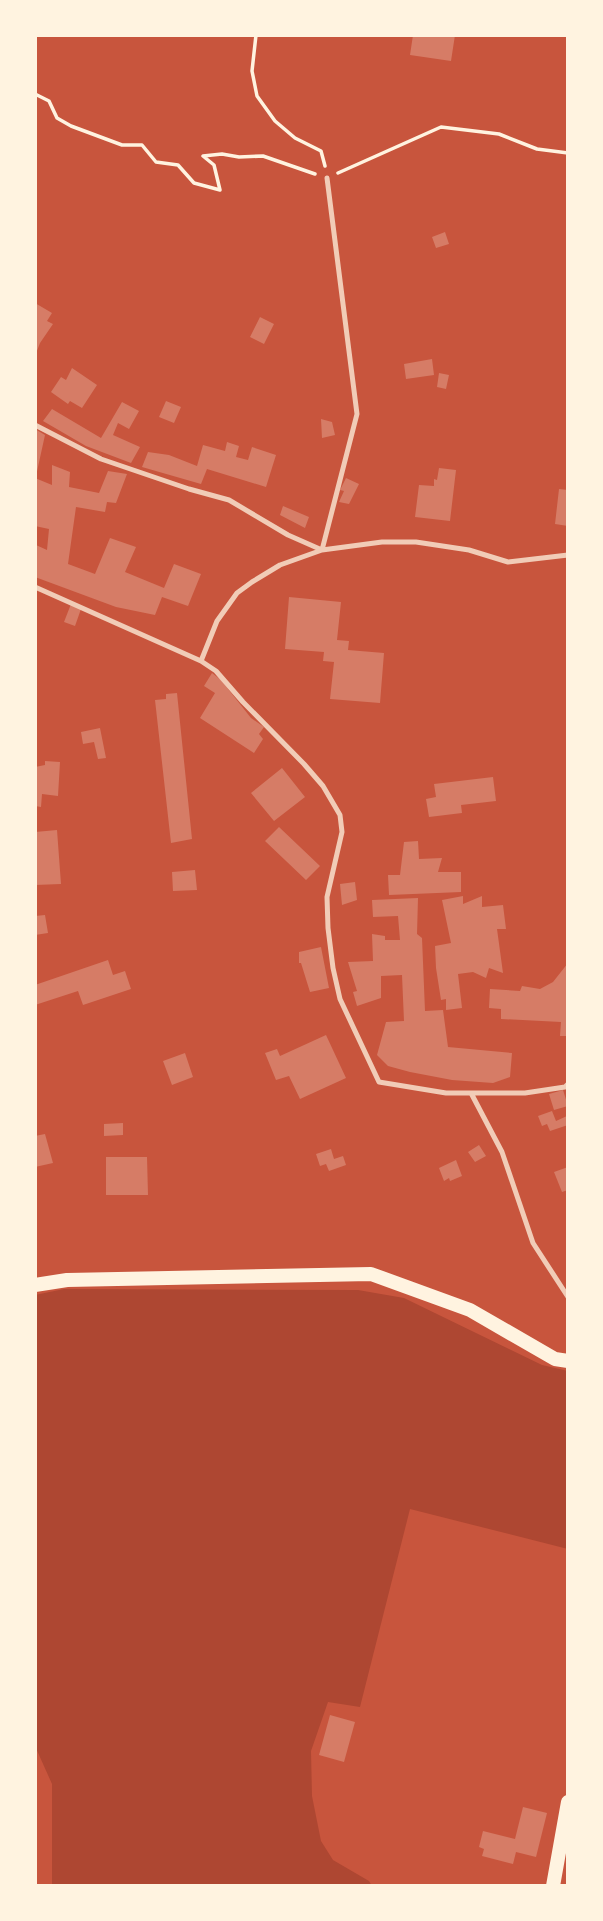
<svg xmlns="http://www.w3.org/2000/svg" width="603" height="1921" font-family="'Space Grotesk',sans-serif">
<style>
.green{fill:#ae4732}
.building{fill:#d67c66}
.lines{fill:none;stroke-linecap:round;stroke-linejoin:round}
.path{stroke:#fff3e0;stroke-width:3.5}
.service{stroke:#f1ccb7;stroke-width:5}
.secondary{stroke:#fff3e0;stroke-width:14}
</style>
<rect width="100%" height="100%" fill="#c8553d"/>
<path class="green" d="M64,1289L358,1290L404,1298L542,1365L568,1371V1549L410,1509L360,1707L328,1702L311,1751L312,1796L321,1841L333,1860L369,1881L372,1886H52V1784L35,1746V1295Z"/>
<path class="building" d="M413,35H455L451,61L410,55Z
M445,232L449,244L436,248L432,237Z
M35,303L52,313L47,321L53,324L40,343L35,356Z
M260,317L274,324L264,344L250,337Z
M432,359L434,375L406,379L404,364Z
M72,368L97,385L82,408L70,401L68,404L51,392L61,377L66,380Z
M439,373L449,375L446,389L437,387Z
M166,401L181,407L174,423L159,417Z
M122,402L139,411L129,429L118,423L113,435L140,447L131,463L86,446L43,421L52,409L101,438Z
M321,419L332,422L335,435L322,438Z
M35,429L45,435L36,476L35,475Z
M227,442L239,446L236,457L248,460L252,447L276,455L266,487L207,469L201,484L142,467L148,452L169,455L197,466L203,445L225,451Z
M52,465L70,472L69,487L99,493L108,471L127,474L116,503L107,502L105,512L76,507L68,564L95,574L110,538L136,547L125,572L164,588L174,564L201,574L188,606L162,597L155,615L116,607L35,577V548L36,545L47,550L49,529L35,526V478L52,485Z
M439,468L456,470L450,521L415,517L419,485L434,486V479L437,480Z
M346,478L359,484L349,504L339,502L344,491L340,490Z
M559,489L568,490V526L555,524Z
M283,506L309,517L305,528L280,515Z
M289,597L341,602L337,640L349,641L348,650L384,653L380,703L330,699L334,662L323,661L324,652L285,649Z
M71,604L81,609L75,626L64,622Z
M212,673L221,680L251,718L264,727L259,734L263,739L254,753L200,718L215,693L204,686Z
M177,693L192,839L171,843L155,700L166,699V694Z
M100,728L106,758L98,759L94,742L83,744L81,732Z
M45,761L60,762L58,796L42,794L41,807L35,806V767L45,765Z
M282,768L305,797L274,821L251,793Z
M493,777L496,801L461,805L462,813L429,817L426,799L436,797L434,784Z
M279,827L320,866L306,880L265,841Z
M57,830L61,884L35,885V832Z
M418,841L419,859L442,858L438,872H461V892L389,895L388,875H400L404,842Z
M195,870L197,890L173,891L172,872Z
M355,882L357,900L342,905L340,884Z
M463,896V904L482,896V907L503,905L506,929H497L503,973L489,968L486,978L473,972L458,974L462,1008L446,1010V999L441,1000L436,968L435,946L451,943L442,900Z
M418,898L417,934L422,938L425,1011L443,1010L448,1047L512,1053L510,1077L493,1083L452,1080L410,1072L388,1066L377,1055L386,1022L404,1021L402,975L381,976V998L357,1006L353,992L357,991L348,962L373,961L372,934L385,936V940H400L398,916L373,917L372,900Z
M45,915L48,933L35,935V916Z
M321,947L329,988L310,992L301,963H299V952Z
M108,960L113,975L125,971L131,989L83,1005L78,991L35,1005V985Z
M568,963V1036H560L561,1022L501,1019V1009L489,1008L490,989L520,991L522,986L540,989L553,982Z
M326,1035L346,1078L300,1099L289,1076L276,1080L265,1053L277,1049L280,1056Z
M185,1053L193,1077L172,1085L163,1061Z
M563,1090L568,1106L554,1110L549,1094Z
M552,1111L556,1121L567,1116L568,1125L550,1131L547,1124L542,1126L538,1116Z
M123,1123V1135L104,1136V1124Z
M45,1134L53,1163L35,1167V1136Z
M479,1145L486,1156L475,1162L468,1152Z
M331,1149L334,1159L343,1156L346,1165L329,1171L326,1164L320,1166L316,1154Z
M106,1157H147L148,1195H106Z
M456,1160L462,1176L450,1181L449,1178L444,1181L439,1168Z
M568,1167V1190L562,1192L554,1172Z
M330,1715L355,1722L344,1762L319,1755Z
M523,1807L547,1813L536,1857L516,1852L513,1864L482,1856L484,1849L479,1847L483,1831L515,1839Z"/>
<g class="lines">
<path class="path" d="M256,35L252,71L257,96L275,121L295,138L321,151L325,166
M35,94L49,101L57,118L71,126L122,145H142L156,162L178,165L194,183L220,190L214,165L203,156L222,154L239,157L263,156L315,174
M338,173L441,127L499,134L537,149L568,153"/>
<path class="service" d="M35,425L101,459L189,489L229,500L288,535L322,550
M322,550L357,414L327,178
M35,587L201,661L216,671L243,702L304,764L323,786L340,815L342,832L327,897L328,928L333,968L340,999L379,1082L446,1093H525L565,1087L568,1084
M201,661L217,621L237,593L252,582L280,565L322,550L382,542H416L469,550L508,562L568,555
M471,1093L502,1152L533,1243L568,1297"/>
<path class="secondary" d="M35,1285L67,1280L371,1274L470,1310L555,1359L568,1361
M553,1886L568,1802"/>
</g>
<rect width="603" height="1921" fill="none" stroke="#fff3e0" stroke-width="74"/>
</svg>
